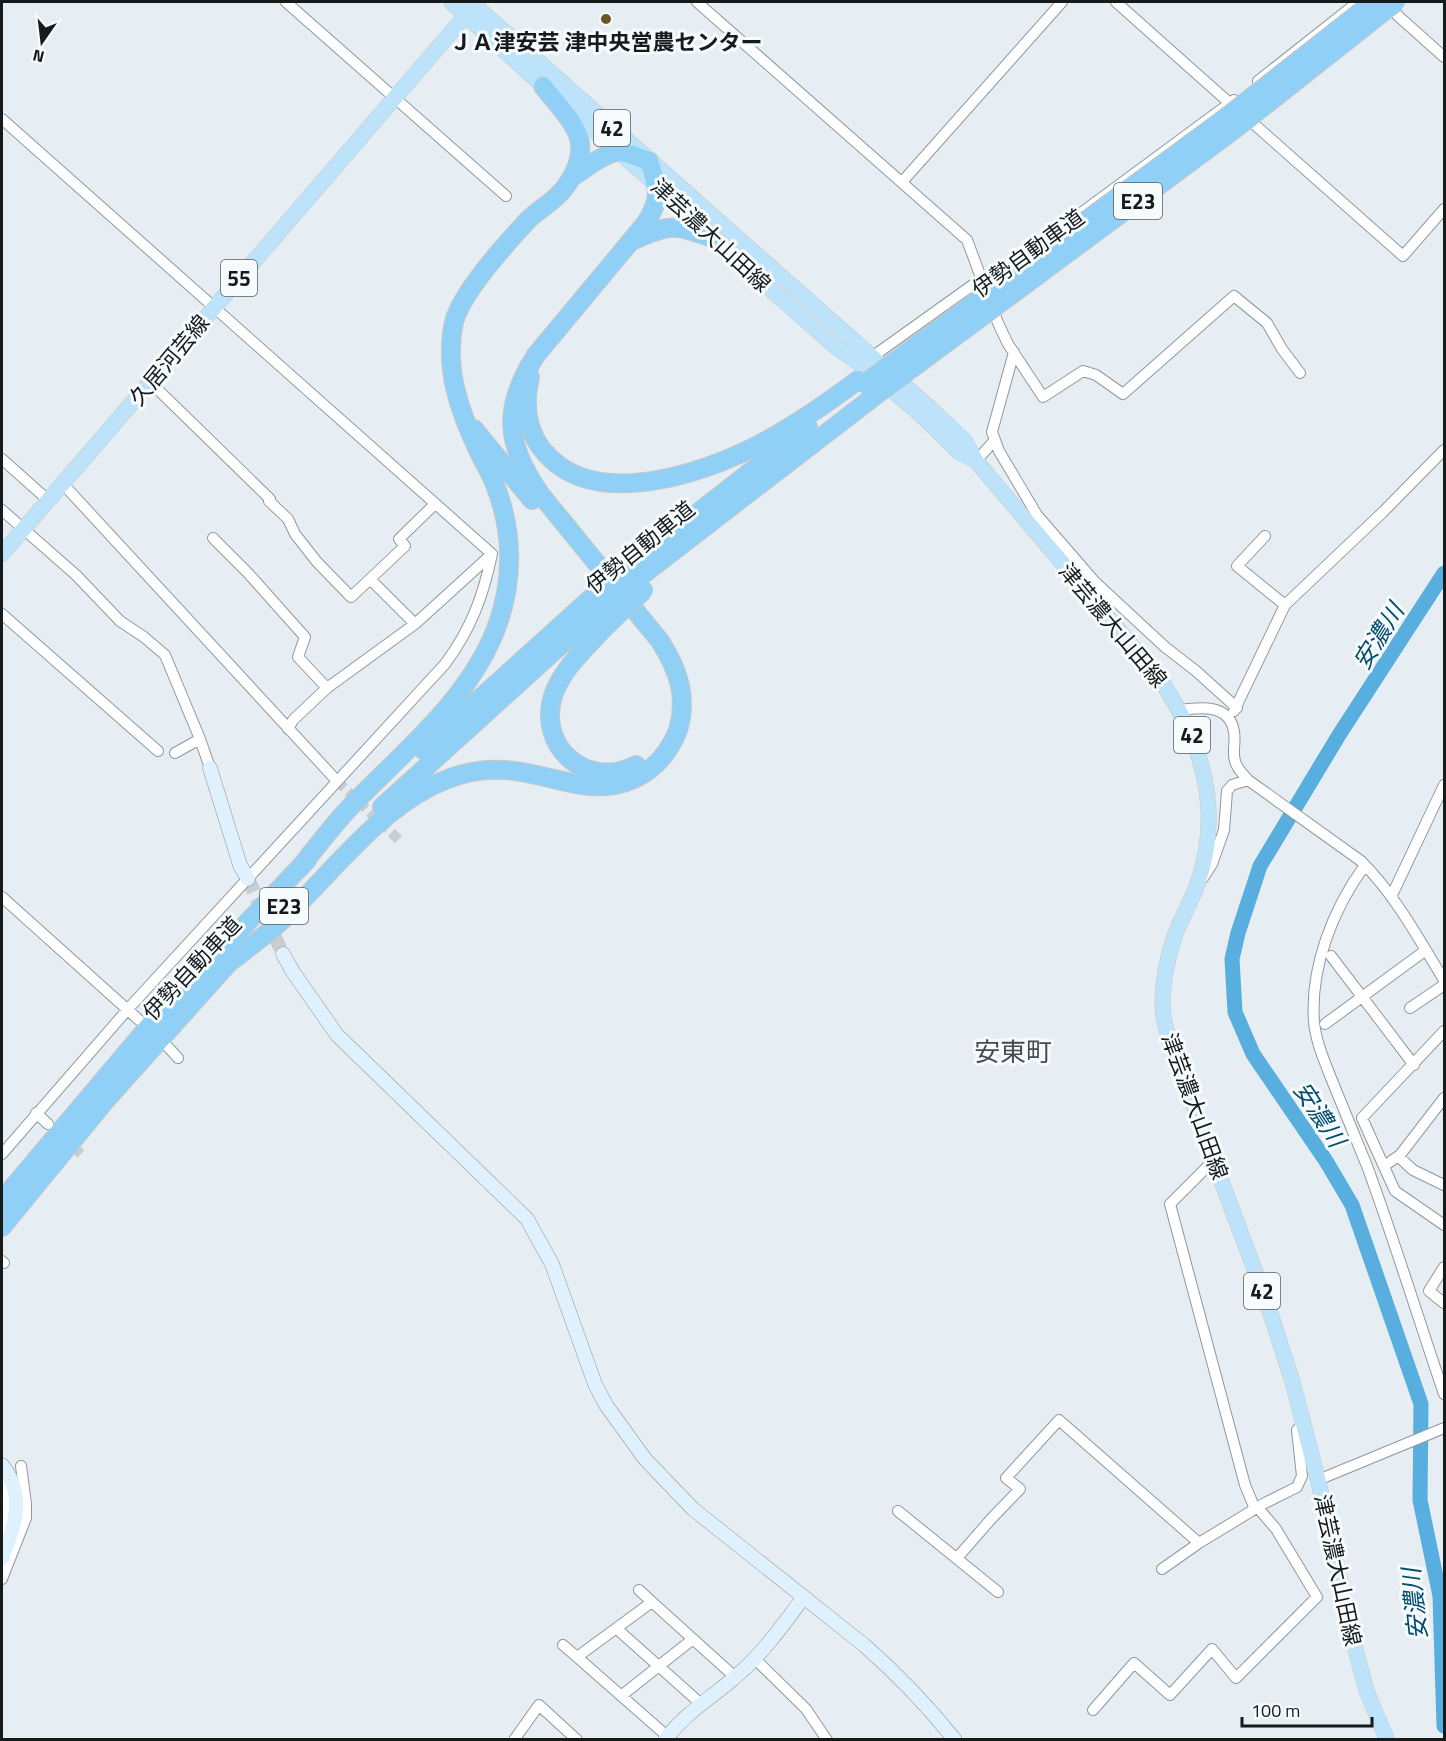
<svg xmlns="http://www.w3.org/2000/svg" width="1446" height="1741" font-family="'Titillium Web','Noto Sans JP',sans-serif">
<style>
.lines{fill:none;stroke-linecap:round;stroke-linejoin:round}
.river{stroke:#58aede;stroke-width:15}
.street-tunnel{stroke:#c7ced3;stroke-width:10;stroke-dasharray:10 5;stroke-linecap:butt}
.secondary-tunnel{stroke:#c7ced3;stroke-width:14;stroke-dasharray:14 7;stroke-linecap:butt}
.street-casing{stroke:#90989c;stroke-width:12}
.secondary-casing{stroke:#90989c;stroke-width:15}
.primary-casing{stroke:#c7c8c8;stroke-width:16}
.highway-casing{stroke:#c7c8c8;stroke-width:20}
.street{stroke:#fff;stroke-width:10}
.secondary{stroke:#def1fc;stroke-width:14}
.primary{stroke:#bde3fa;stroke-width:15}
.highway{stroke:#91d0f6;stroke-width:18}
.highway-bridge-casing{stroke:#c7c8c8;stroke-width:20;stroke-linecap:butt}
.highway-bridge{stroke:#91d0f6;stroke-width:18}
.poi-dot{fill:#6c5625;stroke:#f6fbfe;stroke-width:2}
.labels{text-anchor:middle;dominant-baseline:central;stroke-width:6;stroke-linejoin:round;paint-order:stroke}
.shield{fill:#f6fbfe;stroke:#5a5e5f;stroke-width:1.5}
.shield-label{font-size:21px;font-weight:bold;fill:#171a1b}
.poi-label{font-size:22px;font-weight:bold;fill:#171a1b;stroke:#f6fbfe}
.street-label{font-size:22px;fill:#171a1b;stroke:#f6fbfe}
.water-label{font-size:24px;font-style:italic;fill:#034d6c;stroke:#f6fbfe}
.quarter-label{font-size:26px;fill:#454c50;stroke:#f6fbfe}
</style>
<rect width="100%" height="100%" fill="#e6eef3"/>
<g class="lines">
<path class="river" d="M1444,573L1339,735L1260,866L1238,933L1232,959L1235,1012L1253,1054L1326,1161L1352,1205L1421,1404L1420,1500L1440,1596L1444,1726"/>
<path class="street-tunnel" d="M337,781L399,840
M66,1140L81,1154"/>
<path class="secondary-tunnel" d="M248,879L283,954"/>
<g class="street-casing">
<path id="street" d="M286,2L506,196
M697,2L967,240L998,323L1008,344L1043,397L1083,371L1096,375L1123,394L1234,296L1267,323L1282,349L1300,373
M1116,2L1234,107
M1387,6L1444,57
M1258,81L1358,2
M1246,117L1403,256L1444,209
M2,119L492,554
M902,182L1062,2
M1014,352L992,432L999,451L1037,515L1095,582L1165,647L1196,671L1237,708
M872,357L981,279L1020,258L1234,100
M150,382L270,499L269,501L288,519L295,534L317,562L351,597L405,546L399,539L435,504
M2,459L49,501
M976,461L995,440
M63,484L337,781
M2,510L76,575L120,621L144,637L165,655L200,739L210,768
M1265,536L1237,566L1285,605
M213,538L247,572L305,637L298,657L327,688
M370,579L415,624
M2,614L158,751
M1180,710C1201,707 1230,704 1234,732C1236,742 1232,752 1235,761C1237,769 1243,774 1248,780L1361,861C1396,896 1418,938 1444,980
M1234,711L1285,605L1383,512L1444,450
M288,729L293,720L327,688L415,624L492,554
M175,753L200,739
M1365,865C1333,909 1310,967 1314,1022C1316,1042 1324,1060 1331,1078C1343,1108 1355,1137 1367,1166C1395,1242 1418,1318 1444,1394
M1203,878L1212,864L1224,830L1227,791L1232,785L1248,780
M1392,895L1444,785
M2,897L139,1020
M1331,956L1414,1065
M1410,1008L1444,985
M1325,1024L1426,950
M1444,1031L1362,1118L1395,1191L1444,1225
M168,1047L178,1058
M36,1113L48,1124
M2,1154L128,1009L445,664C471,629 483,597 492,554
M1399,1157L1413,1170L1444,1185
M1213,1161L1170,1204L1245,1485L1255,1509
M1384,1166L1400,1155L1444,1098
M2,1261L4,1263
M1444,1267L1429,1291L1444,1303
M2,1480C11,1498 9,1518 2,1536
M1318,1480L1444,1428
M898,1511L998,1592
M957,1558L992,1518L1020,1489L1006,1478L1059,1420L1199,1543
M1162,1569L1199,1543L1263,1504L1297,1487L1302,1476L1297,1430L1305,1422
M2,1579L26,1518V1504L21,1466
M639,1590L652,1602
M617,1629L700,1703
M563,1645L577,1657
M754,1658L806,1709L827,1740
M621,1696L693,1639
M1093,1710L1134,1663L1170,1695L1212,1649L1236,1678L1317,1597L1276,1529L1258,1508
M667,1736L577,1657L652,1602L735,1677
M514,1740L539,1705L577,1740"/>
</g>
<g class="secondary-casing">
<path id="secondary" d="M210,768L240,865L248,879
M283,954L293,972L337,1035L527,1219L552,1264L595,1384L606,1405L645,1459L693,1509L864,1645C897,1674 927,1705 955,1740
M2,1465C26,1495 15,1526 2,1558
M665,1740C684,1714 711,1698 734,1678C761,1656 783,1625 803,1598"/>
</g>
<g class="primary-casing">
<path id="primary" d="M451,2L543,86L697,220L712,238L836,347L863,366L920,414L959,452L976,461
M471,2L930,408L965,441L976,461L1156,674C1201,737 1224,809 1197,885C1191,902 1181,918 1175,935C1167,958 1161,988 1163,1012C1164,1022 1167,1033 1170,1043L1268,1306L1292,1380L1318,1480L1354,1644L1367,1692L1387,1740
M2,554L466,15L475,2"/>
</g>
<g class="highway-casing">
<path id="highway" d="M634,240C669,224 676,224 712,238
M530,377C523,406 527,436 549,457C602,511 715,470 771,438C801,421 830,401 858,380
M474,429L532,500
M627,568L808,427
M637,579L876,395
M604,628C586,648 564,667 554,693C535,746 587,791 636,765
M423,750L588,601
M382,807L596,613
M299,869C316,847 333,825 352,805C404,751 471,698 497,626C514,580 513,530 495,485C491,473 484,463 479,452C459,411 444,367 454,322C462,292 505,245 527,221C535,212 547,206 556,197C571,184 586,156 578,135C572,118 554,101 543,86
M226,965C244,951 262,938 279,923C329,877 369,819 430,787C453,775 479,768 505,770C556,773 600,805 649,770C662,760 672,746 678,730C688,697 678,669 660,641L541,495C505,444 502,408 536,355L645,224C662,199 658,188 649,161C640,158 631,154 622,152C606,150 585,170 572,177
M2,1200L155,1019L307,860
M2,1227L106,1100L234,957"/>
</g>
<use href="#street" class="street"/>
<use href="#secondary" class="secondary"/>
<use href="#primary" class="primary"/>
<use href="#highway" class="highway"/>
<g class="highway-bridge-casing">
<path id="highway-bridge" d="M864,384L1225,118L1373,2
M876,395L1235,129L1396,2
M588,601L627,568
M596,613L637,579
M604,628L644,590"/>
</g>
<use href="#highway-bridge" class="highway-bridge"/>
</g>
<circle class="poi-dot" cx="606" cy="19" r="6"/>
<g class="labels">
<g class="shield">
<rect x="594" y="110" width="36" height="36" rx="4.5"/>
<rect x="1114" y="183" width="48" height="36" rx="4.5"/>
<rect x="221" y="260" width="36" height="36" rx="4.5"/>
<rect x="1174" y="717" width="36" height="36" rx="4.5"/>
<rect x="260" y="888" width="48" height="36" rx="4.5"/>
<rect x="1244" y="1273" width="36" height="36" rx="4.5"/>
</g>
<g class="shield-label">
<text x="612" y="128">42</text>
<text x="1138" y="201">E23</text>
<text x="239" y="278">55</text>
<text x="1192" y="735">42</text>
<text x="284" y="906">E23</text>
<text x="1262" y="1291">42</text>
</g>
<g class="poi-label">
<text x="606" y="42">ＪＡ津安芸 津中央営農センター</text>
</g>
<g class="street-label">
<text transform="translate(711 235) rotate(43)">津芸濃大山田線</text>
<text transform="translate(1028 253) rotate(-36)">伊勢自動車道</text>
<text transform="translate(169 360) rotate(-50)">久居河芸線</text>
<text transform="translate(640 547) rotate(-39)">伊勢自動車道</text>
<text transform="translate(1113 625) rotate(50)">津芸濃大山田線</text>
<text transform="translate(192 968) rotate(-47)">伊勢自動車道</text>
<text transform="translate(1195 1106) rotate(70)">津芸濃大山田線</text>
<text transform="translate(1338 1570) rotate(78)">津芸濃大山田線</text>
</g>
<g class="water-label">
<text transform="translate(1378 636) rotate(-58)">安濃川</text>
<text transform="translate(1320 1114) rotate(57)">安濃川</text>
<text transform="translate(1414 1604) rotate(-96)">安濃川</text>
</g>
<g class="quarter-label">
<text x="1013" y="1051">安東町</text>
</g>
</g>
<rect width="1446" height="1741" fill="none" stroke="#171a1b" stroke-width="6"/>
<g transform="translate(42 42) rotate(194)" stroke="#f6fbfe" stroke-width="4.5" paint-order="stroke">
<path d="M0-4.5L10 22L0 15L-10 22Z" fill="#171a1b"/>
<text y="-9" font-size="16" font-weight="bold" text-anchor="middle" fill="#171a1b">N</text>
</g>
<path d="M1242 1717v9h130v-9" fill="none" stroke="#171a1b" stroke-width="3"/>
<text x="1251" y="1717" font-size="18" fill="#171a1b" stroke="#f6fbfe" stroke-width="4.5" paint-order="stroke">100 m</text>
</svg>
